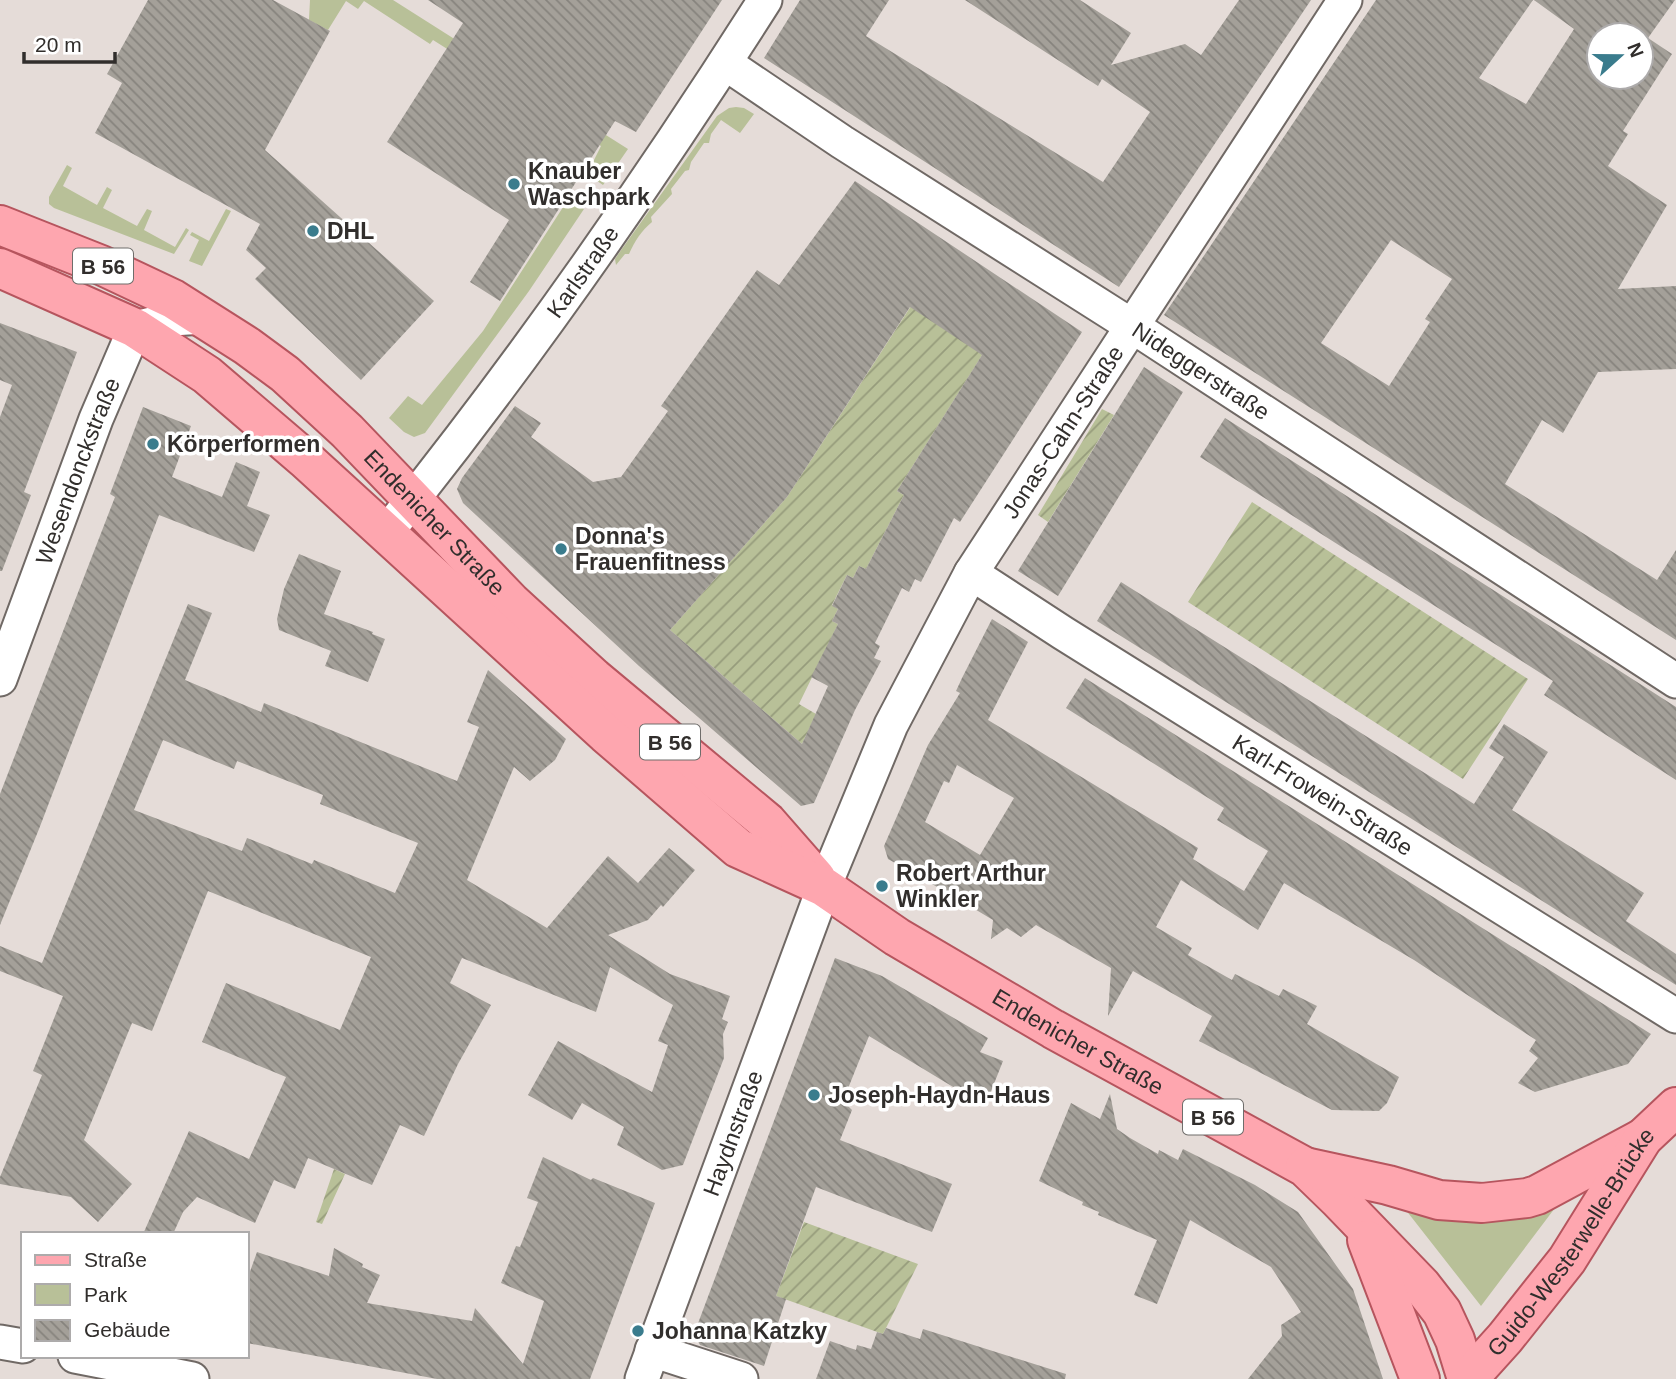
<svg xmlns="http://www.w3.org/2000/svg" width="1676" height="1379" font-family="Helvetica,sans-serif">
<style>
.green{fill:#b8c098}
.garden{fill:url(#garden-furrows)}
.building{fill:url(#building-back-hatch);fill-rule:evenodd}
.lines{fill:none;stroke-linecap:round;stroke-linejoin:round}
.minor-casing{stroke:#706965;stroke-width:37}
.primary-casing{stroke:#b6555e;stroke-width:42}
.minor{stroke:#fff;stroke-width:33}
.primary{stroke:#fea6af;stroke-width:38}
.poi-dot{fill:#3a7c8d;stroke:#fff;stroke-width:2.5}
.labels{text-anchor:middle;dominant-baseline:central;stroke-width:7;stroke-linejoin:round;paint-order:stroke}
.shield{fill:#fff;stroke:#6f6d6b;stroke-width:2}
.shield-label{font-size:21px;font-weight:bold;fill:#312e2c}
.poi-label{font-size:23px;font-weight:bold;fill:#312e2c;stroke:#fff;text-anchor:start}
.street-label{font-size:23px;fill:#312e2c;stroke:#fff}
</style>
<defs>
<pattern id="garden-furrows" width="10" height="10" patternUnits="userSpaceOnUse" patternTransform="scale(1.75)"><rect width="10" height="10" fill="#b8c098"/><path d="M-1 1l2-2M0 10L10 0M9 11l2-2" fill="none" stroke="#969c7c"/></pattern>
<pattern id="building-back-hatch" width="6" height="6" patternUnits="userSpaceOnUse" patternTransform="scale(1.75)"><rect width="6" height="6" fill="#a4a099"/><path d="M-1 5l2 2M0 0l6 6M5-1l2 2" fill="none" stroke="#86837d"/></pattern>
</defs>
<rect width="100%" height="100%" fill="#e5dcd8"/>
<path class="green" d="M310,0H393L628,149L603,185L587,174L601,146L433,40L430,44L364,1L358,9L346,1L328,30L309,20Z
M736,107L744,108L754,114L740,133L721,120L711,134L709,143H704L691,162L689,170L685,171L671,189L672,194L651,217L652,222C641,231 635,241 629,254H625L616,265L615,259L619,253L717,116L729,108Z
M67,165L72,168L63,186L97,205L107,187L112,190L103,208L137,226L147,209L152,211L144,230L175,247L186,228L189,230L174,254L54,208L49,204V197Z
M567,201L584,209L529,291L425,433L414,437L404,432L389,418L408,396L422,405L483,331Z
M226,209L231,211L202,266L189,261L199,240L190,235L192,232L209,241Z
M1398,1200H1561L1481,1306Z"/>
<path class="garden" d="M913,303L984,352L897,491L904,495L866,569L859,566L853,578L847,575L832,605L838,609L832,621L838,624L799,704L816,714L802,744L670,630L787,497Z
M1102,409L1114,415L1048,522L1038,515Z
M1252,502L1528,679L1463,779L1188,602Z
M334,1169L345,1174L322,1224L316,1222Z
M804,1222L918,1264L883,1334L776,1296Z"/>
<path class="building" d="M148,0H273L330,31L265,150L434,301L361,380L255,279L266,268L246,250L260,224L95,133L122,83L107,74Z
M428,0H722L636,132L615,121L500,301L470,282L509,220L387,142L463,23Z
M800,0H889L866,36L1103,182L1150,112L1102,79L1098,86L965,0H1080L1131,33L1111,65L1185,44L1201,55L1239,0H1311L1119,287L764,58Z
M1376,0H1533L1479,78L1526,104L1574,29L1534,0H1675L1648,38L1672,54L1623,131L1628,134L1608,166L1667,205L1618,289L1676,286V369L1598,372L1563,433L1542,420L1505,484L1657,580L1676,550V640L1164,315ZM1599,35H1641V77H1599ZM1391,240L1452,279L1425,319L1430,322L1389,386L1321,343Z
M855,181L1082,332L960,522L954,518L921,582L915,579L909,592L902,588L875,643L880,646L874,658L881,661L855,710L814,803L801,806L639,666L463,503L457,489L462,478L515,406L541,423L531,437L593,482L621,477L668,411L661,406L757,270L779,285ZM910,307L982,355L897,491L904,495L866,569L859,566L853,578L847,575L832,606L838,609L832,621L838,624L811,677L828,686L802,744L670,630L787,497Z
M0,323L77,352L24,492L31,495L2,571H0V417L12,385L0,380Z
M1144,367L1183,392L1058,596L1018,571Z
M143,407L191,426L172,477L222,497L236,462L260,472L247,506L270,515L254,552L159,515L39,829L0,925V794L115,497L110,494Z
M1225,418L1676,707V780L1544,695L1553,681L1200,457Z
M299,554L341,571L324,614L373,632L372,634L385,639L368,682L325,666L331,651L279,630L277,619L284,589Z
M1121,582L1474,804L1504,757L1489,748L1504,724L1548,752L1512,810L1644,893L1626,921L1676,954V985L1097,621Z
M188,604L212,613L185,680L261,712L264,703L457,781L479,727L467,722L488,670L566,739L555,760L530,781L514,767L467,880L547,928L608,856L638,883L669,848L695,870L663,907L661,905L648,920L608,935L670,974L730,996L722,1019L728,1022L723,1034L724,1058L683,1165L662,1170L617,1145L624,1127L582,1103L572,1120L528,1095L558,1041L652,1092L668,1045L658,1041L673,1005L610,967L596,1012L462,958L450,983L491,1005L458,1064L424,1136L400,1125L372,1185L308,1158L295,1189L274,1180L255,1223L197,1197L183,1212L173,1234H143L189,1131L249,1159L286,1077L202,1042L226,983L340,1030L371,957L208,891L152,1031L132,1023L84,1140L132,1184L98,1222L71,1197L0,1184V1177L42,1075L33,1071L63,996L0,971V946L42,963ZM163,740L234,769L237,761L323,795L320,804L418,843L395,893L314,860L312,864L247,838L242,851L134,810Z
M992,619L1028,642L988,720L1198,848L1193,859L1244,891L1268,851L1217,820L1224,808L1066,708L1085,678L1651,1034L1628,1064L1535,1092L1518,1083L1538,1058L1529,1051L1536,1040L1414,960L1284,883L1258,930L1181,880L1156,927L1192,948L1188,955L1232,980L1235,974L1279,996L1283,989L1317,1006L1307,1024L1399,1077L1387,1103L1379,1111L1332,1110L1199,1041L1212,1016L1133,971L1108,1016L1111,968L1036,925L1021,937L1007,928L991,939L993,920L958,899L945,906L946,892L888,859L884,846L928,745L960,693L956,691L962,678ZM957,765L1014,798L980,855L925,822L944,781L949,783Z
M835,958L882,976L988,1038L980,1052L1003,1061L986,1104L973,1099L869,1036L843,1101L852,1110L840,1140L952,1184L932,1232L816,1187L776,1296L786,1299L764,1366L700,1345L694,1334Z
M1110,1094L1117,1129L1130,1138L1158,1154L1159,1150L1178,1160L1183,1149L1255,1185L1298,1212L1353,1289L1383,1379H1248L1282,1336L1281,1325L1301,1312L1271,1267L1190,1220L1157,1304L1134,1295L1157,1240L1098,1215L1099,1212L1082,1205L1083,1202L1039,1181L1071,1103L1100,1119Z
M543,1157L591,1180L593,1178L655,1203L590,1379H437L247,1343V1280L257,1252L329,1276L334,1248L363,1264L362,1267L380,1275L367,1303L472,1321L475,1308L523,1364L544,1301L501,1283L516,1246L520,1247L538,1202L527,1198Z
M886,1328L920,1339L923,1329L1066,1374L1065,1379H816L830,1341L856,1350L857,1345L871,1349L877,1332L883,1334Z"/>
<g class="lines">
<g class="minor-casing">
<g id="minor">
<path id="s1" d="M725,63L842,142L1132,326L1676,681"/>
<path id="s2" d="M386,533C523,363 648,184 765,0"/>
<path id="s3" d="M971,573L1063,633L1676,1016"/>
<path id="s4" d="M0,679L96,419L135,328L172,319L203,317"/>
<path d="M0,1342L23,1346"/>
<path d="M652,1350L741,1379"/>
<path d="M75,1356L192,1379"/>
<path id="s5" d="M642,1379L824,887L891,725L971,573L1345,0"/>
</g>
</g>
<g class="primary-casing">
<g id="primary">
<path id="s6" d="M0,225L101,265L173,299L247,346L285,374L347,431L511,602L594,678L767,822L816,878"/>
<path id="s7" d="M0,268L135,328L207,375L305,459L606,734L738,848L824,887L897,937L1053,1029L1305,1167L1338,1199L1421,1285L1442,1312L1455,1340L1467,1379"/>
<path d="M1305,1167L1388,1185L1439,1200L1482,1203L1527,1198L1537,1195L1643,1138"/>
<path d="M1367,1240L1420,1379"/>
<path id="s8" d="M1468,1379L1505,1338L1567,1260L1643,1138L1676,1107"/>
</g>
</g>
<use href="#minor" class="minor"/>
<use href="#primary" class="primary"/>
</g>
<g class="poi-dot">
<circle cx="514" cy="184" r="7"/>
<circle cx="313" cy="231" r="7"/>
<circle cx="153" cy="444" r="7"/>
<circle cx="561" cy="549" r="7"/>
<circle cx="882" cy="886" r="7"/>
<circle cx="814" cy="1095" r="7"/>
<circle cx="638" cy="1331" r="7"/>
</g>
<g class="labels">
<g class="shield">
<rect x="73" y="248.5" width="60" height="35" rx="5"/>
<rect x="640" y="724.5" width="60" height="35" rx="5"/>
<rect x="1183" y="1099.5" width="60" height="35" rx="5"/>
</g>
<g class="shield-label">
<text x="103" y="266">B 56</text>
<text x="670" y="742">B 56</text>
<text x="1213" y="1117">B 56</text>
</g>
<g class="poi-label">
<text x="528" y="171">Knauber<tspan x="528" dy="26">Waschpark</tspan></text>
<text x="327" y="231">DHL</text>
<text x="167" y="444">Körperformen</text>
<text x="575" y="536">Donna's<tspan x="575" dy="26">Frauenfitness</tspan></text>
<text x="896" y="873">Robert Arthur<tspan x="896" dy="26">Winkler</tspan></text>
<text x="828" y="1095">Joseph-Haydn-Haus</text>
<text x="652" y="1331">Johanna Katzky</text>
</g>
<g class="street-label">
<text stroke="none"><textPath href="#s2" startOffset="327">Karlstraße</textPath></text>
<text stroke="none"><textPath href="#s1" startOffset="567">Nideggerstraße</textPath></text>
<text stroke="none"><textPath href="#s5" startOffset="1040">Jonas-Cahn-Straße</textPath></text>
<text stroke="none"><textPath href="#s4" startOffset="222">Wesendonckstraße</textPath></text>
<text stroke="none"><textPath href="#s6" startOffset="534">Endenicher Straße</textPath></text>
<text stroke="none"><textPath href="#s3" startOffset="416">Karl-Frowein-Straße</textPath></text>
<text stroke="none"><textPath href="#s7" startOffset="1337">Endenicher Straße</textPath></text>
<text stroke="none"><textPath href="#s5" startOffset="262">Haydnstraße</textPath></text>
<text stroke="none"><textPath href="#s8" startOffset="172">Guido-Westerwelle-Brücke</textPath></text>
</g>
</g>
<rect x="21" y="1232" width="228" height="126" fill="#ffffff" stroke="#adabab" stroke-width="2"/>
<rect x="35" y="1255" width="35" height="10" fill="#fea6af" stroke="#adabab" stroke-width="2"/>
<text x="84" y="1267" font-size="21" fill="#312e2c">Straße</text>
<rect x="35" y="1284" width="35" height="21" fill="#b8c098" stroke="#adabab" stroke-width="2"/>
<text x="84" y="1302" font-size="21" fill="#312e2c">Park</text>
<rect x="35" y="1320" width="35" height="21" fill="url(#building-back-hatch)" stroke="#adabab" stroke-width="2"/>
<text x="84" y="1337" font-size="21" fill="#312e2c">Gebäude</text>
<g transform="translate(1620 56) rotate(69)"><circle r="33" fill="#ffffff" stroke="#adabab" stroke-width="2"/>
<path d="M0-5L12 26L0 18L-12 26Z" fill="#3a7c8d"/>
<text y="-10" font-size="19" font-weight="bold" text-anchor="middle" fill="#312e2c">N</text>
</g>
<path d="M24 52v10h91v-10" fill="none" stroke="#312e2c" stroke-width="3.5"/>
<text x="35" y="52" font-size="21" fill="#312e2c" stroke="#ffffff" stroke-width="5" paint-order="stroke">20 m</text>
</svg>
